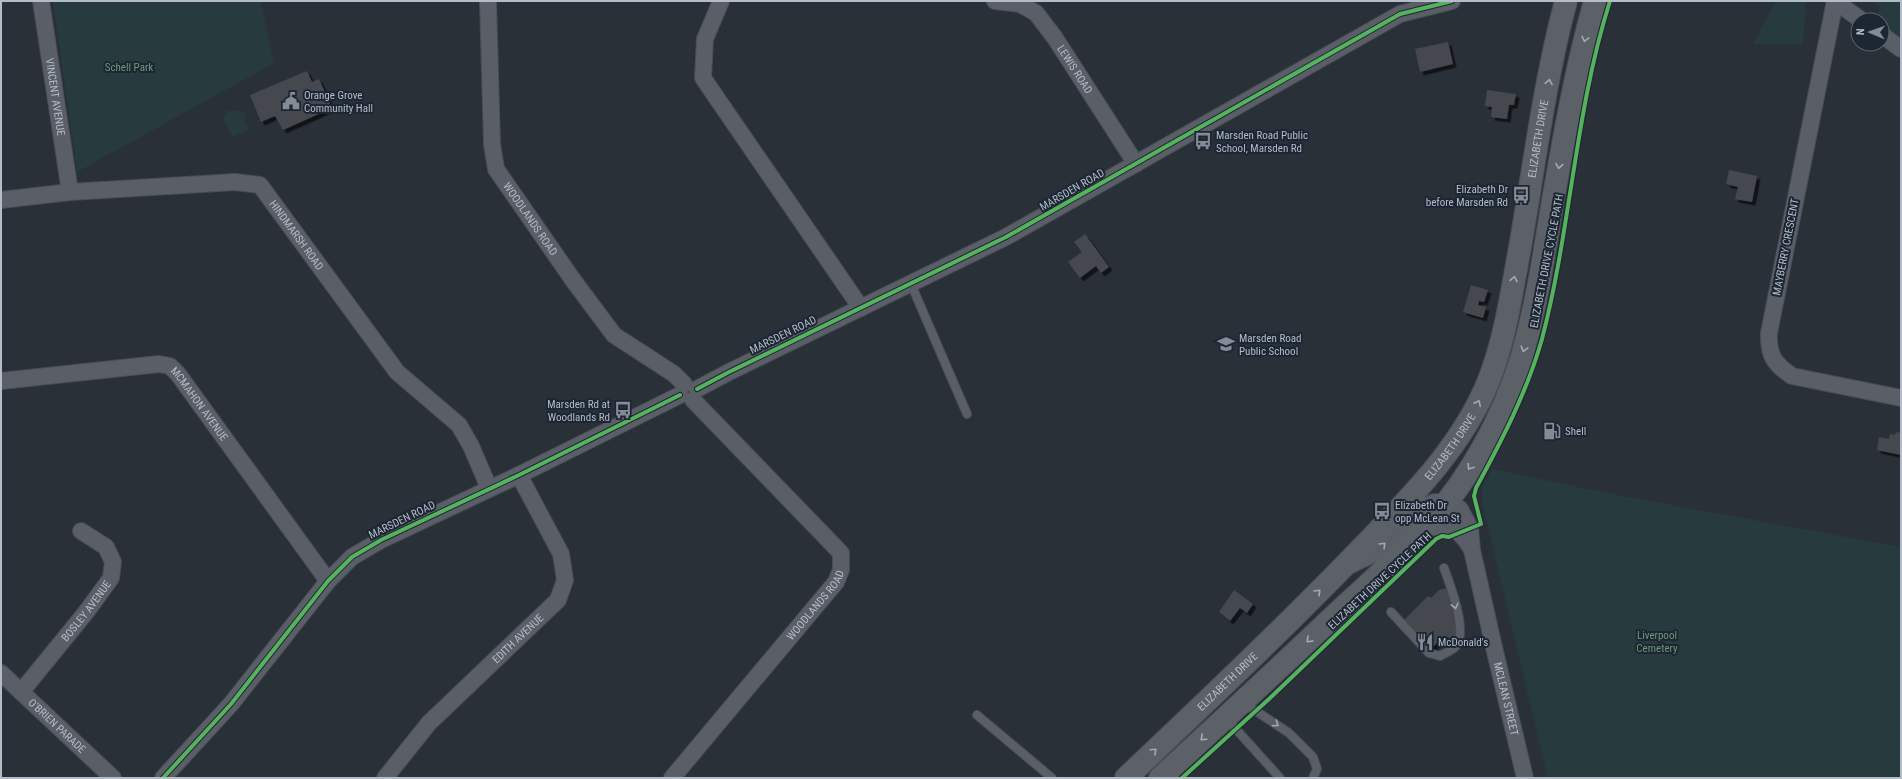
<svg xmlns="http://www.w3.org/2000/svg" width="1902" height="779" font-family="'Roboto Condensed',sans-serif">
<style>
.green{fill:#273a3e}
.building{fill:#444950;filter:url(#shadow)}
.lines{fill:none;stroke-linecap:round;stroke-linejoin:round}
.lane-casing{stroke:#484c53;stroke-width:10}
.street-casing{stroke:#484c53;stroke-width:18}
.primary-casing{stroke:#484c55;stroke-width:24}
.lane{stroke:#5a5e66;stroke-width:8}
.street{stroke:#5a5e66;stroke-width:16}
.primary{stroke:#5c6168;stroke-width:22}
.cycleway-casing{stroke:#1d2633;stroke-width:6}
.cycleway{stroke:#56b35d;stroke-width:4}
.oneway{stroke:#a2aab6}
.oneway2{stroke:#a2a9b5}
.labels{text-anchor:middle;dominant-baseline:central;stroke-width:4;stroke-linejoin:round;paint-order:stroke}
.park-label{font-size:11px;fill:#6b9a76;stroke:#1d2633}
.street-label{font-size:11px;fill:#b4bcc9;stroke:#1d2633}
.poi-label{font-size:11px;fill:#b4bcc9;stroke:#1d2633;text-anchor:start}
</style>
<defs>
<filter id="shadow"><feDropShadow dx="3.5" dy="3.5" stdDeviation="0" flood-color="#0009"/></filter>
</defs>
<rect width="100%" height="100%" fill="#2a3038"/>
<path class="green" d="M53,1H261L274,63L77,172Z
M1776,1H1802L1806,4L1803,44H1753Z
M1873,1H1901V39L1882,25V20H1877L1880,6Z
M237,110L246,114L245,121L249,130L232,137L223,118L227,111Z
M1492,469L1617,495L1901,547V778H1548L1482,502V487Z"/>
<path class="building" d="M1448,42L1453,64L1420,72L1415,49Z
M307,71L312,82L319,79L332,108L283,130L275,116L261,122L250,95Z
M1487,90L1516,94L1514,105H1509L1507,119L1491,117L1492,107L1485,106Z
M1729,170L1757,176L1752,202L1735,199L1738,187L1726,184Z
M1085,234L1109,267L1101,273L1096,266L1080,278L1068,262L1082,252L1074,242Z
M1471,285L1488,290L1484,302L1479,301L1478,305L1486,307L1483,318L1463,312Z
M1896,432L1901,433V455L1877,450L1879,437L1889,439L1890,434L1895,435Z
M1447,588L1457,631L1455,640L1444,636L1428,652L1402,622L1428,596L1431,598L1439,590Z
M1234,590L1253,604L1247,613L1240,608L1230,621L1219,612Z"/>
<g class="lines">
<g class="lane-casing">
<path id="lane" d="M911,284L967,414
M1391,612L1429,653L1440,656C1445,653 1453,650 1456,646C1468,632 1450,584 1444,568
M1243,704L1256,711L1289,733L1313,757L1317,769L1313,778
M977,715L1052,778
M1226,718L1280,778"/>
</g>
<g class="street-casing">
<g id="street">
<path id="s1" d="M41,1L70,192"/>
<path id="s2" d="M488,1L492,144L496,169L573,280L614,335L674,374L684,384"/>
<path d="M721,1L705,39L703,78L861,308"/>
<path id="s3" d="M995,1L1020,4L1036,13L1055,38L1136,164"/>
<path d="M1835,1L1769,333C1768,355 1774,364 1792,376L1901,398"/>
<path d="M1835,1L1861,20"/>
<path d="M1882,35L1901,49"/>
<path id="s4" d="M1,200L70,192L235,182L260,185L397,372L459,425L471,446L489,488"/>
<path id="s5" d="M1,381L159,364L170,366L178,374L328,581"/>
<path d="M697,389L729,372L1006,237L1400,14L1452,1"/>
<path d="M1425,529C1450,524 1457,526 1471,548"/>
<path id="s6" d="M1351,565L1375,553L1422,507L1435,502L1452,505L1460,509L1470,528L1472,550L1493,643L1525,778"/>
<path id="s7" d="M1,673L113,778"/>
<path id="s8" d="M21,692L87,611L111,578L113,562L106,547L81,531"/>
<path d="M163,778L231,704L328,581L352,557L381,540L519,475L680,395"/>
<path id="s9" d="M385,778L429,723L558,600L565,580L561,554L519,475"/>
<path id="s10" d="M672,778L836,582L841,570V553L693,400"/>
</g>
</g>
<g class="primary-casing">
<g id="primary">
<path id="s11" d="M1126,778C1203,705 1279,633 1353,557C1404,504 1461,450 1489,380C1505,339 1511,296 1519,253C1534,169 1544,83 1566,1"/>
<path d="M1160,778C1218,725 1276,671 1333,617C1364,588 1396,560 1424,529C1468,482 1503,419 1522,356C1536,307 1544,256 1552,206C1564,137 1576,68 1595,1"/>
</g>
</g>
<use href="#lane" class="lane"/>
<use href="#street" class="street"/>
<use href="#primary" class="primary"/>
<g class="cycleway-casing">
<path id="cycleway" d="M697,389L729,372L1006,237L1400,14L1452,1
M163,778L231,704L328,581L352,557L381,540L519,475L680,395
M1182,778L1269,699L1436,539L1442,536L1449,537L1481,524L1474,496L1476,488C1502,440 1527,392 1542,339C1571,228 1575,111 1610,1"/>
</g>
<use href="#cycleway" class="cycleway"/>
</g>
<defs><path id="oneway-chevron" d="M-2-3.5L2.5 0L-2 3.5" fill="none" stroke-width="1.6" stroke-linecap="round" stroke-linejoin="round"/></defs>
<g class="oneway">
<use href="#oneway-chevron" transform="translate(1585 39) rotate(104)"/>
<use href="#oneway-chevron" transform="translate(1549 82) rotate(-79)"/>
<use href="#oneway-chevron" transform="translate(1559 166) rotate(100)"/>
<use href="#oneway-chevron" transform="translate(1514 279) rotate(-80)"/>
<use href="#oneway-chevron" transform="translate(1524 349) rotate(105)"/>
<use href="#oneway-chevron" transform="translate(1478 403) rotate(-64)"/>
<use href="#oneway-chevron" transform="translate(1470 467) rotate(122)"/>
<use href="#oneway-chevron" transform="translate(1318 592) rotate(-45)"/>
<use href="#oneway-chevron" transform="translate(1309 640) rotate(136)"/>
<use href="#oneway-chevron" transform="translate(1203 738) rotate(138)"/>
<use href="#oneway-chevron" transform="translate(1154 751) rotate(-43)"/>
</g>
<g class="oneway2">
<use href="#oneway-chevron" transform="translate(1383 545) rotate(-45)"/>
<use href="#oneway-chevron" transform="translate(1455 606) rotate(76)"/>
<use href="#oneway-chevron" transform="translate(1276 724) rotate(34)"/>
</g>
<defs>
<g id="civic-bare" transform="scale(1.38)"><path d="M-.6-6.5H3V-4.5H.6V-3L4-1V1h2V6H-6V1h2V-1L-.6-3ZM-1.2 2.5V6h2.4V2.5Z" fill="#848b96" stroke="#1d2633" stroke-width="2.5" paint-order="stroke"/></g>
<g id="bus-bare" transform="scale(1.38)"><path d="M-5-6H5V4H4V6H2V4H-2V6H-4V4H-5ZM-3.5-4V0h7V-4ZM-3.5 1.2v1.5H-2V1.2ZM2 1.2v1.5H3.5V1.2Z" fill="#848b96" stroke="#1d2633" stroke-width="2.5" paint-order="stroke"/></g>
<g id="school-bare" transform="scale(1.38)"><path d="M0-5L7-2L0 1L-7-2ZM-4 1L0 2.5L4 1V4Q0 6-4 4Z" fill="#848b96" stroke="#1d2633" stroke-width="2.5" paint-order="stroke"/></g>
<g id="fuel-bare" transform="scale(1.38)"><path d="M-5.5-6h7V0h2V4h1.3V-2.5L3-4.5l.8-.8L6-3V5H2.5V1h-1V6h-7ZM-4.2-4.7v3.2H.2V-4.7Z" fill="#848b96" stroke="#1d2633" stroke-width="2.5" paint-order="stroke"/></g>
<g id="restaurant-bare" transform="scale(1.38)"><path d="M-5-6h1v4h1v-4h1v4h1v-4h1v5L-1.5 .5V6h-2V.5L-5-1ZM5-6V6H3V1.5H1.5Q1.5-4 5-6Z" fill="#848b96" stroke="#1d2633" stroke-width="2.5" paint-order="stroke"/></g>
</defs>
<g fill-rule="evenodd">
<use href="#civic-bare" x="291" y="101"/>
<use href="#bus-bare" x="1203" y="141"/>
<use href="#bus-bare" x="1521" y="195"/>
<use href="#school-bare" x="1226" y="344"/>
<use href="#bus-bare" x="623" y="410"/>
<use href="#fuel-bare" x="1552" y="431"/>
<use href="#bus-bare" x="1382" y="511"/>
<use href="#restaurant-bare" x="1425" y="642"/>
</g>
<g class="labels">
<g class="park-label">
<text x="129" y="67">Schell Park</text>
<text x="1657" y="635">Liverpool<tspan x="1657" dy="13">Cemetery</tspan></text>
</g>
<g class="street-label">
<text stroke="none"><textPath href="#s3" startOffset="112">LEWIS ROAD</textPath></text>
<text stroke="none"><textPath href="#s1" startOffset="97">VINCENT AVENUE</textPath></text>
<text stroke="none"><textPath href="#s11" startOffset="788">ELIZABETH DRIVE</textPath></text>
<text transform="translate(1072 190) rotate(-30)">MARSDEN ROAD</text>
<text stroke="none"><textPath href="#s2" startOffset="229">WOODLANDS ROAD</textPath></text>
<text stroke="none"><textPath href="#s4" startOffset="322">HINDMARSH ROAD</textPath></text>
<text transform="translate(1786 247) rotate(-79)">MAYBERRY CRESCENT</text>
<text transform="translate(1547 261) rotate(-79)">ELIZABETH DRIVE CYCLE PATH</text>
<text transform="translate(783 335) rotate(-26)">MARSDEN ROAD</text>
<text stroke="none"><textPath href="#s5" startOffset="218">MCMAHON AVENUE</textPath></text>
<text stroke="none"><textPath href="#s11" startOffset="464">ELIZABETH DRIVE</textPath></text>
<text transform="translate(402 520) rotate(-26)">MARSDEN ROAD</text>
<text transform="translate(1380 581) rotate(-43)">ELIZABETH DRIVE CYCLE PATH</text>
<text stroke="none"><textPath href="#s10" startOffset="225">WOODLANDS ROAD</textPath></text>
<text stroke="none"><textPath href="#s8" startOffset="104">BOSLEY AVENUE</textPath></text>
<text stroke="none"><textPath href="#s9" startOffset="193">EDITH AVENUE</textPath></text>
<text stroke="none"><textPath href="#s11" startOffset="140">ELIZABETH DRIVE</textPath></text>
<text stroke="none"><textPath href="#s6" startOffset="329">MCLEAN STREET</textPath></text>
<text stroke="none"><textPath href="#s7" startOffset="77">O'BRIEN PARADE</textPath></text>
</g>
<g class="poi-label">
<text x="304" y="95">Orange Grove<tspan x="304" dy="13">Community Hall</tspan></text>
<text x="1216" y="135">Marsden Road Public<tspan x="1216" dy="13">School, Marsden Rd</tspan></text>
<text x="1508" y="189" text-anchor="end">Elizabeth Dr<tspan x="1508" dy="13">before Marsden Rd</tspan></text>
<text x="1239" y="338">Marsden Road<tspan x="1239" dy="13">Public School</tspan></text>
<text x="610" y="404" text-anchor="end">Marsden Rd at<tspan x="610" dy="13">Woodlands Rd</tspan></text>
<text x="1565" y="431">Shell</text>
<text x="1395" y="505">Elizabeth Dr<tspan x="1395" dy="13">opp McLean St</tspan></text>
<text x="1438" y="642">McDonald's</text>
</g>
</g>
<rect width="1902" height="779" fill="none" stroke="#b4bcc9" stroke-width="4"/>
<g transform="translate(1870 32) rotate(272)"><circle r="19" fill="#1d2633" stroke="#59626f"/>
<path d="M0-3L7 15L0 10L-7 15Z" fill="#848b96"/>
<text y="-6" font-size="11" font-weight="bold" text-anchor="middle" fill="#b4bcc9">N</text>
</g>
</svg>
